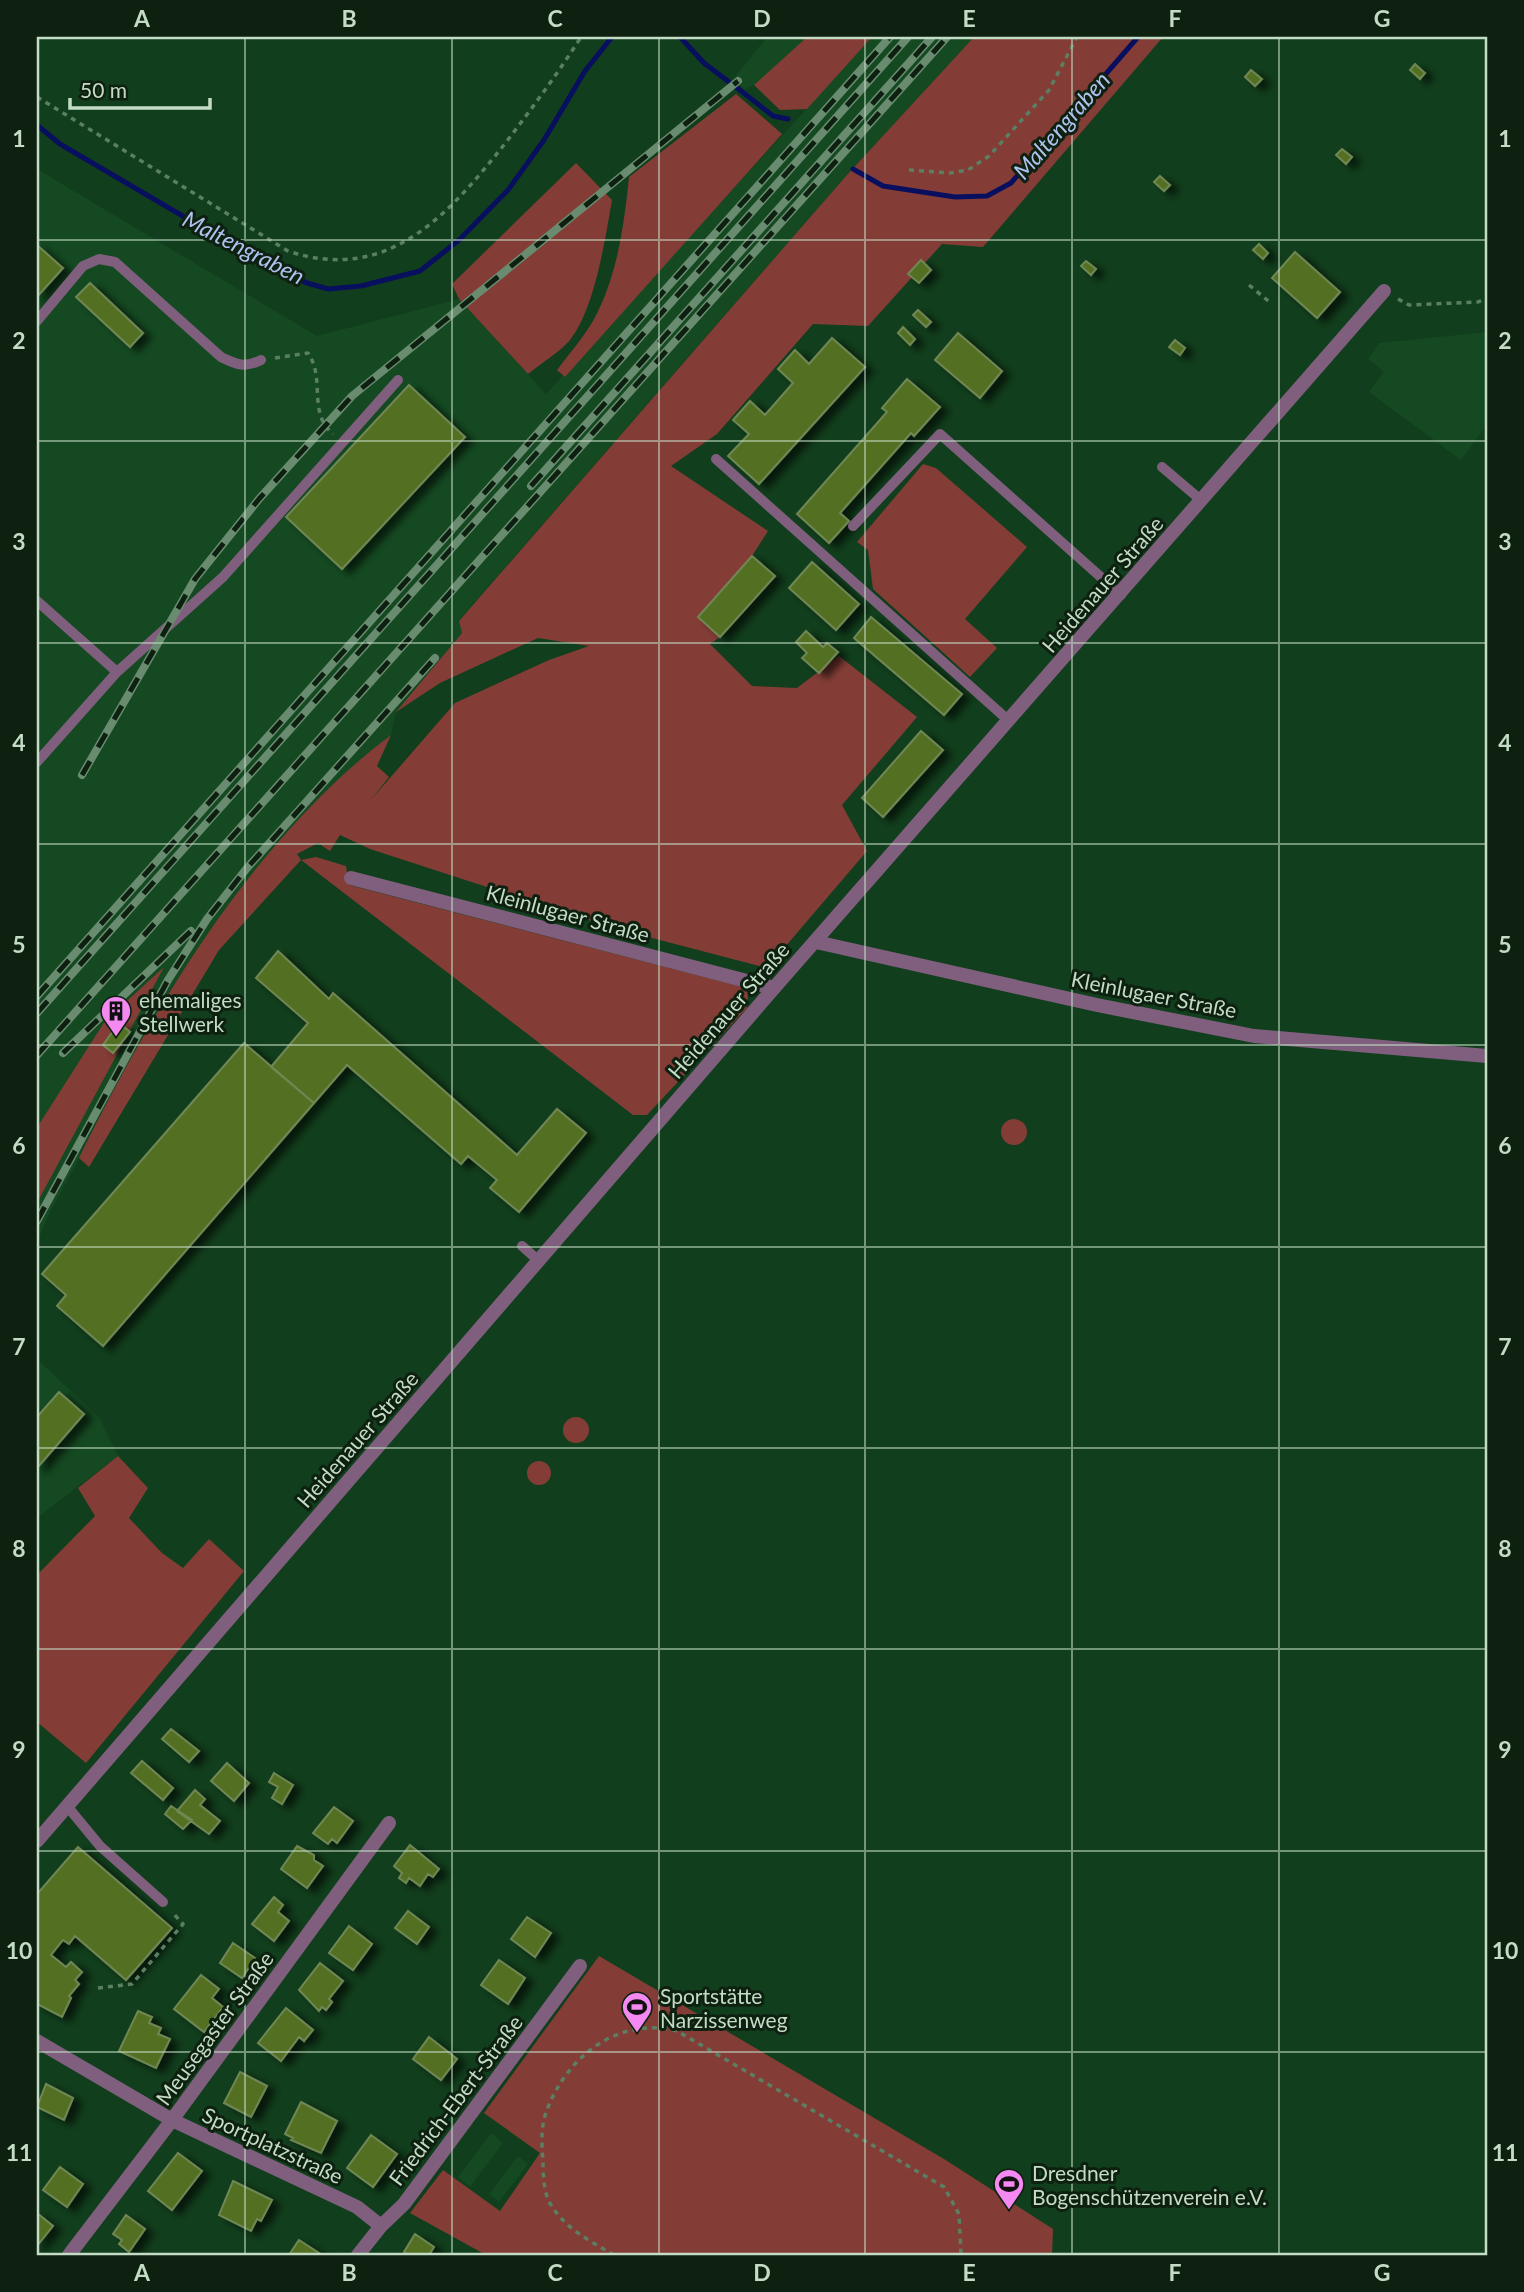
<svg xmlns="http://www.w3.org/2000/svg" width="1524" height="2292" font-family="Lato,sans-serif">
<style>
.built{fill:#144921}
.green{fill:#833d36}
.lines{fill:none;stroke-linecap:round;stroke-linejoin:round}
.stream{stroke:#090f5f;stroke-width:5}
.building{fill:#537024;stroke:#708754;stroke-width:2;filter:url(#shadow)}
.path{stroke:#5b7f62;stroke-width:3.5;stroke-dasharray:5 5;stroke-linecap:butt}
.lane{stroke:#7f5f7d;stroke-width:10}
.street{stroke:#7f5f7d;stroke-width:14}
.rail-casing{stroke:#698b6f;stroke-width:8}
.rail{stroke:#0e2111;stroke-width:5;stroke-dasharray:16;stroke-linecap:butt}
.grid{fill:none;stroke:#c4dcc6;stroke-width:2;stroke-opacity:0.55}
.labels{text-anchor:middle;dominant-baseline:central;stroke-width:6;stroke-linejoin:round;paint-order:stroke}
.street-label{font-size:21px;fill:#c4dcc6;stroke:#0e2111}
.poi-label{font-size:21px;fill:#c4dcc6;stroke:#0e2111;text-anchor:start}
.water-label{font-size:23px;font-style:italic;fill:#b0c2ef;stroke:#0e2111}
.neatline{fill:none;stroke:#c4dcc6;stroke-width:2.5}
.grid-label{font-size:23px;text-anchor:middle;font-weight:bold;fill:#c4dcc6}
</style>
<defs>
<filter id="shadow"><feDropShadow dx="8" dy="4.5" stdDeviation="3.5" flood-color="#0009"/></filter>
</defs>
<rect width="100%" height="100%" fill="#113e1c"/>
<path class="built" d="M767,37H807L754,85L744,90L735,77Z
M872,37H974L846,176L459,620L462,633L396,712L391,735L325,794L158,1014L48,1216L37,1243V169L317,336L459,299L546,394Z
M1487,332V425L1461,460L1369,392L1384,372L1368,359L1379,343Z
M39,1361L99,1417L118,1456L37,1518V1364Z
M491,2133L503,2143L470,2187L458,2177Z
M518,2156L528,2164L499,2202L489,2194Z"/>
<path class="green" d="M807,37H872L807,109L780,110L754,85Z
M974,37H1163L983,247L942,244L868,326L813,324L717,434L671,466L768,531L752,556L698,617L720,637L710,644L752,686L797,688L839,656L917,717L842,805L867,851L767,968L610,927L370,849L340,835L330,851L318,843L297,854L301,860L316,857L346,866L349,885L743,987L748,993L747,1008L647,1115H633L301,860L219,950L89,1167L79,1158C153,1007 255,837 391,735L377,766L389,777L370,801L455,703L549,660L589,646L538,638L440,683L396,712L462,633L459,621L846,176Z
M736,94L782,134L565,377L557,370C569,354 583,338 593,321C617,278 624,226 629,177Z
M576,163L612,200C605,240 595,308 570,340C559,353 541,363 528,374L459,299L452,284Z
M923,464L936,468L1027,547L965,619L997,648L970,677L873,589L868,550L857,542Z
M164,967L37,1203L38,1126L105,1021Z
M1001 1132a13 13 0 1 1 26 0a13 13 0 1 1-26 0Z
M563 1430a13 13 0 1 1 26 0a13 13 0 1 1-26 0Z
M118,1456L148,1488L129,1518L162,1553L183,1568L209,1539L244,1571L86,1763L37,1722V1575L95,1516L78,1488Z
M527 1473a12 12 0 1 1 24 0a12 12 0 1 1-24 0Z
M599,1956L944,2159L1053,2229L1052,2255H486L410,2213L443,2170L500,2211L540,2153L484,2113Z"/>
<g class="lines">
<path class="stream" d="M680,37L704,63L729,82
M736,87L773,116L788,119
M37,125L60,144L256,259L307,283L328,289L361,286L420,271L459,240L508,190L544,140L585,71L612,37
M853,169L883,186L955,197L987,196L1011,183L1138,37"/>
</g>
<path class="building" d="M1415,64L1425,73L1420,79L1410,70Z
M1251,70L1262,79L1255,86L1245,77Z
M1342,149L1352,157L1346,164L1336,155Z
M1160,176L1170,185L1164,191L1154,182Z
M1259,244L1268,253L1263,259L1253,250Z
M37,245L63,268L37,297Z
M1295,252L1340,292L1317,318L1272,278Z
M921,260L931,270L919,283L908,274Z
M1086,261L1096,269L1091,275L1081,266Z
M90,283L143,333L130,347L76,297Z
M918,310L931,322L926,327L913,315Z
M903,327L915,339L910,345L898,333Z
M958,333L1002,371L980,398L935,360Z
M832,338L865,367L759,484L728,456L749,434L733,420L750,401L765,415L793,383L778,369L795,350L809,364Z
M1175,340L1185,348L1180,355L1169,347Z
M907,379L940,407L914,436L911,433L840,513L849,521L829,543L797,514L887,412L882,408Z
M409,385L465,437L342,569L286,517Z
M752,556L775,576L720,637L698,617Z
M812,562L859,604L836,630L789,588Z
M871,617L962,694L944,715L854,638Z
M806,631L823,647L827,643L838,652L819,673L802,658L807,653L796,642Z
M921,731L943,750L883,817L862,798Z
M278,951L329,999L333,993L517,1155L557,1109L586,1133L519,1212L490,1188L497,1180L468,1156L461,1164L347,1065L314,1103L271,1067L308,1023L256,978Z
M119,1023L130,1032L113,1053L103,1045Z
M244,1043L314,1103L103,1346L57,1306L66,1295L42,1274Z
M59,1392L84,1414L37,1468V1417Z
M171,1729L199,1751L189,1762L162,1739Z
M142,1761L173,1788L163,1800L131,1773Z
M227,1763L249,1783L234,1801L211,1781Z
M274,1773L293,1785L282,1804L272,1798L278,1787L269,1782Z
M195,1790L205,1799L200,1805L220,1821L209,1834L177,1811Z
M171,1806L192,1820L183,1829L165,1814Z
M334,1807L353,1821L337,1843L332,1839L328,1844L313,1833Z
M410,1845L439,1869L433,1877L428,1874L420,1886L409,1878L406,1883L399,1878L402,1873L394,1866Z
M297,1846L314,1855V1860L323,1866L307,1888L281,1869Z
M78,1847L172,1928L126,1980L75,1936L69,1944L63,1940L51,1955L66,1967L71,1962L82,1972L75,1980L79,1984L69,1996L71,1998L62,2017L37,2004V1894Z
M274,1897L283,1905L278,1912L289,1921L274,1941L252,1924Z
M408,1911L429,1927L417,1944L395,1928Z
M527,1917L551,1933L535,1957L511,1939Z
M349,1926L372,1944L353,1970L329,1953Z
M233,1943L255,1958L242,1978L220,1963Z
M499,1960L525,1978L508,2004L481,1985Z
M320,1963L343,1981L329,1999L332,2002L326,2010L322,2007L319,2011L299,1990Z
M201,1975L219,1989L212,1998L223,2007L204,2032L174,2009Z
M286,2008L313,2030L304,2041L299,2037L281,2061L258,2043Z
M138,2011L152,2017L149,2023L161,2028L158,2034L170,2039L156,2068L119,2051Z
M429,2037L457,2059L441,2080L413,2059Z
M240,2072L267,2086L251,2117L224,2103Z
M46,2084L73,2098L64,2120L37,2107Z
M301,2102L337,2121L321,2153L291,2140L293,2138L285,2134Z
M371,2135L397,2154L373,2187L347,2168Z
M178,2153L202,2171L172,2210L148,2191Z
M60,2167L83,2184L67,2207L43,2190Z
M233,2181L272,2200L261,2221L257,2219L251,2231L219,2215Z
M37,2213L53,2226L37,2246Z
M126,2215L145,2229L129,2252L119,2244L122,2240L113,2234Z
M415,2234L434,2247L429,2255H409L404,2252Z
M299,2240L322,2255H289Z"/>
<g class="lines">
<path class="path" d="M37,97L288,251C389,285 450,213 507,141C533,107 558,73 581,37
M909,170L950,173L968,170L989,156L1049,90L1077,37
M1249,285L1272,304
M1398,299L1409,305L1478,302L1487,298
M275,358L308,353C326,379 307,412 333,434
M98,1988L132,1984L183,1924L172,1912
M614,2255C590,2241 566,2229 551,2205C544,2195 543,2175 543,2163C542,2145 540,2127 547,2110C567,2056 619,2016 677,2031L944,2187L959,2214L961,2255"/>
<path class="lane" d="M37,321L83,266L99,259L115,262L221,357C237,365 245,368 261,360
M716,459L1008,720
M1162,467L1202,501
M853,526L940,434L1121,595
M37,601L117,672
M37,762L117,672L223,577L398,380
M522,1246L539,1261
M67,1806L100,1846L163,1902"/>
<path class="street" d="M351,878L774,988
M816,942L1097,1005L1254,1036L1487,1056
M37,1841L774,988L1384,291
M37,2041L172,2120L357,2207L381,2226
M69,2255L172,2120L389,1823
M358,2255L381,2226L404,2204L580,1966"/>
<g class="rail-casing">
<path id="rail" d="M531,486L932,37
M82,775L195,579L259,499L352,396L738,81
M37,996L890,37
M37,1013L908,37
M63,1053L191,931
M37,1055L947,37
M37,1221L168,980L207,919L247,868L435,658"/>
</g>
<use href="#rail" class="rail"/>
</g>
<path class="grid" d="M245,37V2255M452,37V2255M659,37V2255M865,37V2255M1072,37V2255M1279,37V2255M37,240H1487M37,441H1487M37,643H1487M37,844H1487M37,1045H1487M37,1247H1487M37,1448H1487M37,1649H1487M37,1851H1487M37,2052H1487"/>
<defs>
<g id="building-pin" transform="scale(1.575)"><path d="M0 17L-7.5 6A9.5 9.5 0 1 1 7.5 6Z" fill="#f389f1" stroke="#0e2111"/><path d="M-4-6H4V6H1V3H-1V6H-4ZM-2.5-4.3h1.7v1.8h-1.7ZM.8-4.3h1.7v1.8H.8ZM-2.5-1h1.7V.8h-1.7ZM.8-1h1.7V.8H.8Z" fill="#111"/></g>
<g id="stadium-pin" transform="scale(1.575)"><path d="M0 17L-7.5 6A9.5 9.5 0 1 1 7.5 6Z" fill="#f389f1" stroke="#0e2111"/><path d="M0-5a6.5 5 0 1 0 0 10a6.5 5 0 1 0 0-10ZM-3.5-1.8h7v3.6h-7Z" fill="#111"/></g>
</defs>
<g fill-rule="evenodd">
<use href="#building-pin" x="116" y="1011"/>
<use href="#stadium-pin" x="637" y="2007"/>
<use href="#stadium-pin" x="1009" y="2184"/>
</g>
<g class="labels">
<g class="street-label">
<text transform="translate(1102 584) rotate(-49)">Heidenauer Straße</text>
<text transform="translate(568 913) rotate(15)">Kleinlugaer Straße</text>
<text transform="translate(1154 994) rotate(11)">Kleinlugaer Straße</text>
<text transform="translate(728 1010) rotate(-49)">Heidenauer Straße</text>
<text transform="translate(357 1439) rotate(-49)">Heidenauer Straße</text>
<text transform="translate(214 2028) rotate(-54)">Meusegaster Straße</text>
<text transform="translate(455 2100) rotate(-53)">Friedrich-Ebert-Straße</text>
<text transform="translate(273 2145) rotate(25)">Sportplatzstraße</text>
</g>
<g class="poi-label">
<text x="139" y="999">ehemaliges<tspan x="139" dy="24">Stellwerk</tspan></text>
<text x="660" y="1995">Sportstätte<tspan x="660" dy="24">Narzissenweg</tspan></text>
<text x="1032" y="2172">Dresdner<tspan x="1032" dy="24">Bogenschützenverein e.V.</tspan></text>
</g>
<g class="water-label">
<text transform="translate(1061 125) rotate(-49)">Maltengraben</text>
<text transform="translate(244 247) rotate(27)">Maltengraben</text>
</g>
</g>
<rect width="1524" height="2292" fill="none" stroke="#0e2111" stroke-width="77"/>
<path d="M70 98v10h140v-10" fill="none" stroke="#c4dcc6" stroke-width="3.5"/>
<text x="80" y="98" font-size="21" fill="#c4dcc6" stroke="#0e2111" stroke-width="5" paint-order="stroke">50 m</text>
<rect x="38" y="38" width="1448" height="2216" class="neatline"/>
<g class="grid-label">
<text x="142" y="27">A</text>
<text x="349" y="27">B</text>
<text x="555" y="27">C</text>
<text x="762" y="27">D</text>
<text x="969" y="27">E</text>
<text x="1175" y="27">F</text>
<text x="1382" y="27">G</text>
<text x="19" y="147">1</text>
<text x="1505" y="147">1</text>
<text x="19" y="349">2</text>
<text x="1505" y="349">2</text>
<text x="19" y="550">3</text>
<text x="1505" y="550">3</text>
<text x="19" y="751">4</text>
<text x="1505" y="751">4</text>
<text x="19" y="953">5</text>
<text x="1505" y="953">5</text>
<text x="19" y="1154">6</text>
<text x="1505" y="1154">6</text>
<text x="19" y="1355">7</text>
<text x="1505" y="1355">7</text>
<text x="19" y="1557">8</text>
<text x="1505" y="1557">8</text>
<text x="19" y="1758">9</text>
<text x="1505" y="1758">9</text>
<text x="19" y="1959">10</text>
<text x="1505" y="1959">10</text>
<text x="19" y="2161">11</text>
<text x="1505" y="2161">11</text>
<text x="142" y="2281">A</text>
<text x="349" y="2281">B</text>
<text x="555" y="2281">C</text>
<text x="762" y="2281">D</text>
<text x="969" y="2281">E</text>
<text x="1175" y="2281">F</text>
<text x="1382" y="2281">G</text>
</g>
</svg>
